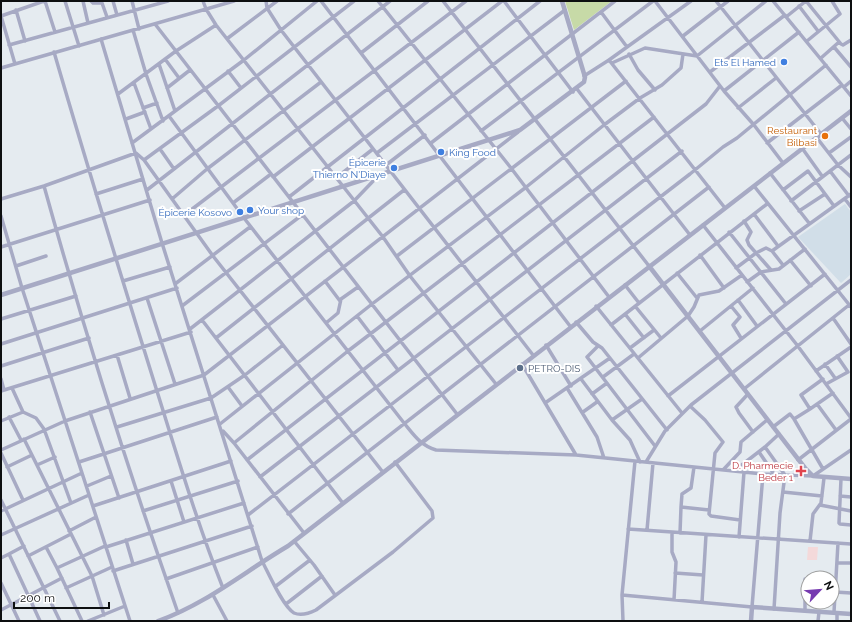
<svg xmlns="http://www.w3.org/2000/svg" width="852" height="622" font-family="Raleway,sans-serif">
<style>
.industrial{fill:#f4d9da}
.built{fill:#d1dee8}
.green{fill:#c7daa7}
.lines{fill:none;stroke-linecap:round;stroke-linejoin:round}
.minor{stroke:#a7aac4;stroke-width:3.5}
.tertiary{stroke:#a7aac4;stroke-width:4.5}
.shop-dot{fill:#3f7fe0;stroke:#fff;stroke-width:1.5}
.food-dot{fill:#e8710a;stroke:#fff;stroke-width:1.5}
.service-dot{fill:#5c6f8a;stroke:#fff;stroke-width:1.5}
.health-dot{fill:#e0444e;stroke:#fff;stroke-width:1.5}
.labels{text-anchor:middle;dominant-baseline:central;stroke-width:4;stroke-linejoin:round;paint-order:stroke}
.shop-label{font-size:10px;fill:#366cbe;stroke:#fff;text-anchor:end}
.food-label{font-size:10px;fill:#c56008;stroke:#fff;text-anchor:end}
.service-label{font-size:10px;fill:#4e5e75;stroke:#fff;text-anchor:start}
.health-label{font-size:10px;fill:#be3a42;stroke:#fff;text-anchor:end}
</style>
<rect width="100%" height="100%" fill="#e5ebf0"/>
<path class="industrial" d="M808,547H818L817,560H807Z"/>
<path class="built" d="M845,204L851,212V274L841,283L798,237Z"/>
<path class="green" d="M565,1H612L574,30Z"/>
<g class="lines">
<path class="minor" d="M45,1L55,32
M65,1L79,46
M83,1L88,23
M91,1L93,3H102L107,17
M113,1L117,15
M132,1L139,29
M203,1L206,9L216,25L383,237L410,276L496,384
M266,1L267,8L281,30L533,355
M321,1L570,326
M378,1L511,168L609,297
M443,1L649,266
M504,1L573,92
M655,1L724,91L754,125L783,163
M716,1L821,134
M773,1L851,96
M806,1L841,44L843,45L851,40
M799,6L818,31
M16,10L25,41
M601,12L627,47
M786,17L806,1
M155,24L457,414
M133,30L146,74L163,121
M683,36L728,1
M228,38L277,1
M101,39L162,243L262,561C268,572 283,607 294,613C301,616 310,613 316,610L393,552L433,518L432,511L395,462
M807,41L840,14L832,1
M9,45L168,1
M834,47L851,67
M54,52C87,165 121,276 156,388C177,455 197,523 223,588
M361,53L428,1
M629,54L638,70L655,90
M821,58L839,42
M165,59L179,78
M609,60L725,208
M612,63L645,48L697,56L766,1
M15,64L1,16L44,1
M159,64L175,111
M1,68L234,1
M228,71L241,88
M710,72L785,15
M584,76L609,60L691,1
M134,83L151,129
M844,87L851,81
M167,88L190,70
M577,89L690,235
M724,91L799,32
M118,94L176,51L216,25
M143,108L157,103
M738,108L776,78
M169,116L244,218L404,423C414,435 420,445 436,450L576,455L763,474L813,476L851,450
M842,118L851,129
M126,119L145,112
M481,131L653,1
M817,138L838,165L851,177
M132,143L244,60L317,1
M431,143L615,1
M767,143L842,85
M802,148L822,176
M160,149L174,169
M377,153L565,10
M829,153L851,137
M144,160L218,106L354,1
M386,165L425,135
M830,171L849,196
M770,173L809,223
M273,177L502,1
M336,178L373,149
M44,186C84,330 129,473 178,613
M754,186L851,307
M147,190L390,1
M783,190L808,171L834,206
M96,194L143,179
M289,197L540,1
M1,199L44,186L136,153L144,160L213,256L382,471
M172,199L207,169L321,82
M845,199L851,207
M791,201L851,155
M233,203L271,174
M799,211L825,194
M754,214L778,246
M1,216L22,288L130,621
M183,216L466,1
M744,221L751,232L747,240L749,245L771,270
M703,225L797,345L851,418
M729,232L786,304
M1,247L150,200
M772,251L851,194
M700,255L724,288
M397,256L626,81
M790,260L811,286
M16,266L46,256
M736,268L756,253L766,248L772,251L783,265
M677,273L697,298
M123,281L170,267
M325,281L340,301
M747,282L761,272L779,269L805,249
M175,284L250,227
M625,285L639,303
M147,298L175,384
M738,300L757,326
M182,306L302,215
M596,306L682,413
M635,306L661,338
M731,306L740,317L733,325L741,338
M625,314L644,338
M357,316L398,370
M833,318L851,344
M1,319L76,296
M202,320L342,502
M576,322L593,342L602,348L667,430
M326,323L338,313L341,299L358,287
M611,325L767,204
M190,329L354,201L377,177
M700,331L753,288
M216,338L404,190
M1,344L177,288
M546,345L571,386
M598,346L587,357L655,446
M630,348L654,330
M117,355L130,398
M638,358L688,316L694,307L699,295L719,291L742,275
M522,364L576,455
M825,364L835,378
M1,366L89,338
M816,371L851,347
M603,377L634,354
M1,379L4,390
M581,379L612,420L642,399
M826,384L848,372L837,356
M228,387L242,406
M567,388L597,437L604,458
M744,389L849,305
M1,391L191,332
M592,394L607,383
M748,394L736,407L739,413L753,432
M668,396L825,274
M545,403L610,358
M817,404L836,430
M690,406L705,420L723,442L715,453L709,514L711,516L740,520
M810,409L833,393
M23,412L36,418L44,429L71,503
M90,412L119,498
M583,412L597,402
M9,417L21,440
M794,419L823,469
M612,420L630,440L640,462
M1,421L23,412L12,388
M220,424L372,304L525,188L604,125L640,98L662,85L681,68L683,54
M117,427L211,398L245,375L283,345
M773,427L790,414L794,419L810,409L801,395L823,379
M223,431L234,443L304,533
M24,439L92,576L104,615
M234,443L348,351L654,117
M765,447L785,475L780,513L774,609
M1,450L65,421L204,375L518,132
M759,452L774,474
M1,453L23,500
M247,460L706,104L720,86
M798,460L851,419
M635,461L622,595L752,607L763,474
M79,462L217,417
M646,462L665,431L691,405L851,280
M37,465L55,457
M7,467L32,455
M723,470L740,452L741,442L767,420
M734,471L765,447L779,434
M260,477L682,151
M841,479L839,523L840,524L851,525
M171,481L184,522
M87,486L111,476
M783,492L822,496
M840,496L851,497
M1,500L60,621
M820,505L851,511
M93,506L231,461
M681,507L682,494L691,488L694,467
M1,511L82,473
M143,511L238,481
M288,514L709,187
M248,515L690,174L723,147L737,138L826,65
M628,529L851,544
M647,530L653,463
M69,531L96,517
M672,532V552L676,562L674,600
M680,533L681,507L709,510
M1,535L89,495
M739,537L744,472
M126,540L133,564
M294,541L314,565L335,595
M810,541L813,514L821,503L824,478
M24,546L9,554L40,621
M46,547L57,568
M106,547L244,503
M28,556L71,534
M1,558L9,554
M838,563H851
M113,571L252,526
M675,573L703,575
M166,579L258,547
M1,583L19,621
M276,586L310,560
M66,588L112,567
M835,592L851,593
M213,595L227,621
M622,595L623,621
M702,602L706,535
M286,604L322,576
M1,610L62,578
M805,611V579
M834,612L838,543
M82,621L57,568L105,546
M88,621L125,606
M818,621L819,612
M837,621V613"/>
<path class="tertiary" d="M649,266L805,468L813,476L851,479
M1,295L520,130L584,82L585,77L562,1
M158,621C206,604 244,572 288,546L851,111
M751,621L752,607L851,614"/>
</g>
<g class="shop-dot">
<circle cx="784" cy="62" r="4"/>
<circle cx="441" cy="152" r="4"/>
<circle cx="394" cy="168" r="4"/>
<circle cx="250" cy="210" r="4"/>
<circle cx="240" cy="212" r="4"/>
</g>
<circle class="food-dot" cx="825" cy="136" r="4"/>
<circle class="service-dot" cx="520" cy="368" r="4"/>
<path class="health-dot" d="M799 465h4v4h4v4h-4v4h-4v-4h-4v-4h4z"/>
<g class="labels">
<g class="shop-label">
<text x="776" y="62">Ets El Hamed</text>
<text x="449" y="152" text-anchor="start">King Food</text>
<text x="386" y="162">Épicerie<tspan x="386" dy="12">Thierno N'Diaye</tspan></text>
<text x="258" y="210" text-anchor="start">Your shop</text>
<text x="232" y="212">Épicerie Kosovo</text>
</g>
<g class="food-label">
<text x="817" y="130">Restaurant<tspan x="817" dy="12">Bilbasi</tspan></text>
</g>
<g class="service-label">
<text x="528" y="368">PETRO-DIS</text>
</g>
<g class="health-label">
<text x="793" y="465">D. Pharmecie<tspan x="793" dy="12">Beder 1</tspan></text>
</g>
</g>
<rect width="852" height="622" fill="none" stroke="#0d0f10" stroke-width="4"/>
<g transform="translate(820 590) rotate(64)"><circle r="19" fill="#ffffff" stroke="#9e9f9f"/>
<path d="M0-3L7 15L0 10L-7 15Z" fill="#763ab0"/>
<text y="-6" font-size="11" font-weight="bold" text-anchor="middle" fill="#0d0f10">N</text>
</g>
<path d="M14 602v6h95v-6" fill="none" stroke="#0d0f10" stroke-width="2"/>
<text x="20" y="602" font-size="12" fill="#0d0f10" stroke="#ffffff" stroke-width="3" paint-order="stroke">200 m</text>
</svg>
